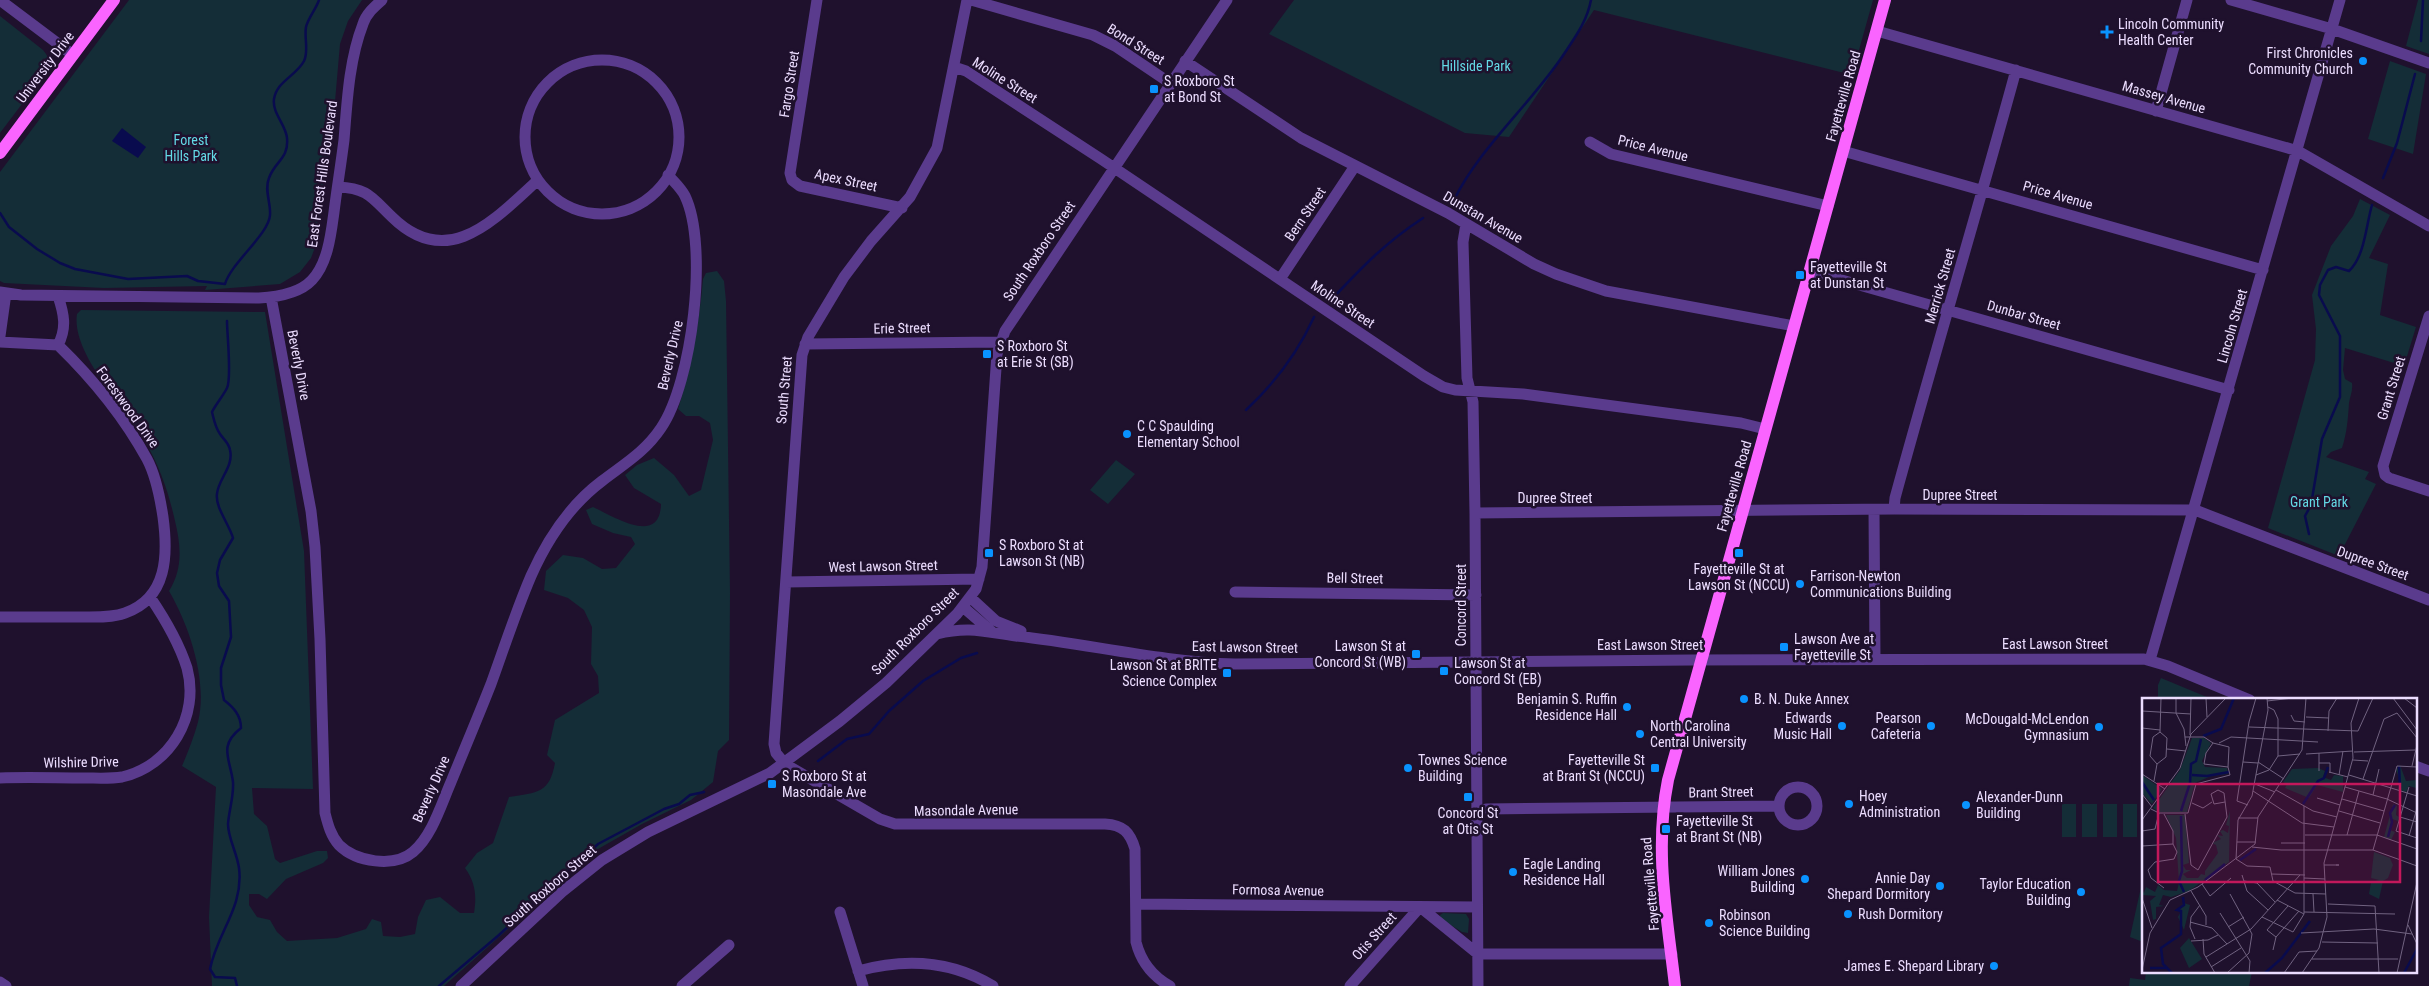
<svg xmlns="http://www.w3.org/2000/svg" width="2429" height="986" font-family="'Roboto Condensed',sans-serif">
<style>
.green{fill:#142d37}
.water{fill:#090b4e}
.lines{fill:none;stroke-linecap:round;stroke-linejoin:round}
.stream{stroke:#090b4e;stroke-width:2.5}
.minor{stroke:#5a3b8d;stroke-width:11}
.major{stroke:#fa64ff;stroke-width:12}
.poi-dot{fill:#0993ff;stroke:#1f112d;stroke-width:2}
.labels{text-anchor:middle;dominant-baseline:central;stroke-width:5;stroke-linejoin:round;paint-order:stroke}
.poi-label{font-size:14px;fill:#ecddff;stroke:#1f112d;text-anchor:start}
.street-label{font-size:14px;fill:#ecddff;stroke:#1f112d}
.park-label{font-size:14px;fill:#63d9e5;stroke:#1f112d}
.inset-river{fill:none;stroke:#090b4e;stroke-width:2.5}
.inset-road{fill:none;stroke:#716381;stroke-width:1}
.view{fill:#c2185b;fill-opacity:0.15;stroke:#c2185b;stroke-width:2.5}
.inset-edge{fill:none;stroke:#ecddff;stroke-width:2.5}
</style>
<rect width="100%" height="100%" fill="#1f112d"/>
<path class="green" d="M129,0H362L348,21L340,44L332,136L317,242L311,258L300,272L280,284L205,290L207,286L104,288L4,283L0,281V172Z
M1294,0H1873L1852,75L1594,10L1509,137L1465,133L1269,34Z
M2418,0H2429V54L2406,46Z
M0,16L43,50C49,57 50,62 47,71L0,133Z
M2390,61L2426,74L2413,154L2368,139Z
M2360,199L2390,215L2369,258L2388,264L2380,315L2416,327L2404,366L2345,348L2343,370L2345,379L2352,383C2353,391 2350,396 2349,403C2348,418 2347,433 2342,448L2331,452L2326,457L2369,472L2365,479L2376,484L2339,556L2268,528L2315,360L2316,329L2312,295L2331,246L2353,216Z
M717,271L724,281L726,301L730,593L729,740L718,751L713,782L691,800L642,824L598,849L444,986H212L209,917L216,787L182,766C188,752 194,737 198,722C208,682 190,627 169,591C183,569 181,546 175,521C169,494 160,467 146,443C126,408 71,354 77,314L81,310L265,312L304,551L313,789L252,788L254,814L267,826L275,859L280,863L317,851H327L328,858L323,863L286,879L267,899L259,894H249V905L257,917L270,920L277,932L287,941L337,938L366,929L372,919L381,922L383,936L400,937L415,934L418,917L426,900L440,897L460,913H474C477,895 475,882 465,868L477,853L493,843L509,797C538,792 549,794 555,763L547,755L555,720L599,693L598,676L591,664L592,627L584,610L568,598L544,590L546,571L563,555L583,558L602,569L616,568L635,544L631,537L613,533L592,524L586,510L593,507C613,516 660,547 661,504L634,488L625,475L637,465L654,458L674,475L689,496L701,490L713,440L710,423L699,416H686L678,409C692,365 699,324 703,279L706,273Z
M1116,460L1135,474L1108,504L1090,490Z
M2161,678L2214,700H2158V685Z
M2062,804H2076V837H2062Z
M2082,804H2097V837H2082Z
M2103,804H2117V837H2103Z
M2123,804H2137V837H2123Z
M2143,878V942L2130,937Z
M1443,913L1466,914L1469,919L1468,933L1462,932L1441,919L1440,915Z
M2146,972H2252L2249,986H2129L2130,978L2145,980Z"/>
<path class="water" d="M122,128L146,147L138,158L112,141Z"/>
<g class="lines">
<path class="stream" d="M2421,41L2423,0
M2383,178L2397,143L2415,74
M1454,200C1480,147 1531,104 1564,54C1576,36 1587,21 1591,0
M0,213L9,227L37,249L60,263L75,269L128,279L187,276L198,281L225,284C231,263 269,234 270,215C271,203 264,190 269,178C275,161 289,159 287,138C286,125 272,113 274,99C277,81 296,76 304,61C309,51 304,38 306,27C308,18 316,9 319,0
M1332,299C1363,266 1385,243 1423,218
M227,321C227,335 232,378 227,388C223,396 216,404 212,412C214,420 215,427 220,434C224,440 229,443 230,450C234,467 218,479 217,494C215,507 229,524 233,538L220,560L217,573L219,586L229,601L231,637L221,668V685L224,700C233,707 241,715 241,728C218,746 230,758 233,782C234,796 229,810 228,824C228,838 237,853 239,868C244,907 217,933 210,969L215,977L235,978L237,986
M1246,410C1274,384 1298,352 1314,317
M2309,534L2305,516L2311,505L2322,439L2340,397V336L2319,295L2320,285L2328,270L2336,267L2349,271C2365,256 2366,225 2372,205
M818,761L847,739L869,734L889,711L923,681L961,658L977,653
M439,986L499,935L598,844L664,809L679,804L690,795L704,792"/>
<path class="minor" d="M0,0L73,55
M817,0L790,173L792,180L800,186L902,208
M967,0L937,148L910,197L871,241L844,277L808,337L802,355L774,744L776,753L785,764L880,819L895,824H1105C1123,825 1130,832 1135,849L1136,942C1141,962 1152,976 1170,986
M971,0L1093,35L1115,46L1170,83
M2231,0L2332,29L2429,63
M1877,31L2298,151L2429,226
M525 137a77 77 0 1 1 154 0a77 77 0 1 1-154 0Z
M1185,61L1301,138L1448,213L1534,264L1556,274L1606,291L1794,326
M954,67L966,71L1101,159L1424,376L1443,387L1455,390L1523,394L1741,423L1765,429
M2156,111L2187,0
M1590,142L1611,154L1828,206
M1843,151L2263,270
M338,187C368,188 372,198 392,217C448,272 495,219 538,180
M1466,224L1463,242L1467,378L1473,402L1475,513L1478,986
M1810,271L2229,390
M1280,279L1355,166
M0,292L21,295L259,298C277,297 299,294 312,280C328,263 331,234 334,212C337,188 341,164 344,140C347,102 349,60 363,24C366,14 374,7 382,0
M271,297L311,511L315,547L320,639L325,813C328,825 331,836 339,845C356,862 394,868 413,852C432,836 441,805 451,782C464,750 478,717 491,684C504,648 516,611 531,576C547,540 570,505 602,481C624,464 645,452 661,428C692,383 709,246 685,196C681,188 674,182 668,175
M2429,316L2383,466L2385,475L2389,478L2429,491
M0,336L6,293
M0,342L58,345
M805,344L1000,342
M58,345C67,328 64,314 58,296
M1894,509L1895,498C1934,355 1977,213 2016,70
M1874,510L1875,659
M1475,513L1894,509L2195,510L2429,600
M786,582L979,579
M1235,592L1476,595
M971,598L996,621L1021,631
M963,607L992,632
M0,617C27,617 53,617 80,617C94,617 111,618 125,613C168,598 168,554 163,517C160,497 156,476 147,459C124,417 92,378 58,345
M937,634C969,626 985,632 1016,636C1089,644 1162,662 1235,664L1691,660L2144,659L2168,666L2250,700
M2150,660L2340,0
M2415,766L2429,771
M0,778C28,777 56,778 84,778C96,778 110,779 122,777C170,766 200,716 187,668C179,643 165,619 150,597
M1779 806a19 19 0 1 1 38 0a19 19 0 1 1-38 0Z
M1486,809L1779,806
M1136,904L1477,907
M1420,907L1478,954H1672
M840,912L863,986
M858,971C905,958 952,961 993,986
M0,982L6,986
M461,986L562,892L602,860L648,832L770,773L840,721L886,683L957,614L976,589L982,567L997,354L1005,331L1227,0
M682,986L729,945
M1350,986L1420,907"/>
<path class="major" d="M0,153L114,0
M1675,986C1667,916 1654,850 1668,780L1885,0"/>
</g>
<g class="poi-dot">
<path d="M2104.5 24.5h5v5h5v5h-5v5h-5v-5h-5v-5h5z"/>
<circle cx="2363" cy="61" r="5"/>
<rect x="1149" y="84" width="10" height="10" rx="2.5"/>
<rect x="1795" y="270" width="10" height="10" rx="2.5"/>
<rect x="982" y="349" width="10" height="10" rx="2.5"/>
<circle cx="1127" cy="434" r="5"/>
<rect x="984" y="548" width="10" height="10" rx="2.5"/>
<rect x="1734" y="548" width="10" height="10" rx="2.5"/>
<circle cx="1800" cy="584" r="5"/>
<rect x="1779" y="642" width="10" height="10" rx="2.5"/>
<rect x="1411" y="649" width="10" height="10" rx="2.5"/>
<rect x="1439" y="666" width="10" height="10" rx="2.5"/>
<rect x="1222" y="668" width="10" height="10" rx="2.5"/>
<circle cx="1744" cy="699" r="5"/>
<circle cx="1627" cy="707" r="5"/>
<circle cx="1842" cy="726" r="5"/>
<circle cx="1931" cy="726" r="5"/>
<circle cx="2099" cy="727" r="5"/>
<circle cx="1640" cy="734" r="5"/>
<circle cx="1408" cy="768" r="5"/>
<rect x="1650" y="763" width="10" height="10" rx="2.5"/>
<rect x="767" y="779" width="10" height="10" rx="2.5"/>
<rect x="1463" y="792" width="10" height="10" rx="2.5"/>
<circle cx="1849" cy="804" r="5"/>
<circle cx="1966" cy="805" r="5"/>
<rect x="1661" y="824" width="10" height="10" rx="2.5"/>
<circle cx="1513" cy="872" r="5"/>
<circle cx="1805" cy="879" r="5"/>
<circle cx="1940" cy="886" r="5"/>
<circle cx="2081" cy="892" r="5"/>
<circle cx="1848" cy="914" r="5"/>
<circle cx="1709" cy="923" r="5"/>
<circle cx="1994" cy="966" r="5"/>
</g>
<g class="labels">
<g class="poi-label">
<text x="2118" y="24">Lincoln Community<tspan x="2118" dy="16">Health Center</tspan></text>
<text x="2353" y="53" text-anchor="end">First Chronicles<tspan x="2353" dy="16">Community Church</tspan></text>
<text x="1164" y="81">S Roxboro St<tspan x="1164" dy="16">at Bond St</tspan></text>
<text x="1810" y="267">Fayetteville St<tspan x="1810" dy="16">at Dunstan St</tspan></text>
<text x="997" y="346">S Roxboro St<tspan x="997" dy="16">at Erie St (SB)</tspan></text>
<text x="1137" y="426">C C Spaulding<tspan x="1137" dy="16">Elementary School</tspan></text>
<text x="999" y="545">S Roxboro St at<tspan x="999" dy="16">Lawson St (NB)</tspan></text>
<text x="1739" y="569" text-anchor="middle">Fayetteville St at<tspan x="1739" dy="16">Lawson St (NCCU)</tspan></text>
<text x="1810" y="576">Farrison-Newton<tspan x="1810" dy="16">Communications Building</tspan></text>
<text x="1794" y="639">Lawson Ave at<tspan x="1794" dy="16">Fayetteville St</tspan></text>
<text x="1406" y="646" text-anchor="end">Lawson St at<tspan x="1406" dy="16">Concord St (WB)</tspan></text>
<text x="1454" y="663">Lawson St at<tspan x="1454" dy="16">Concord St (EB)</tspan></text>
<text x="1217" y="665" text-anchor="end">Lawson St at BRITE<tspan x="1217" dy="16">Science Complex</tspan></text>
<text x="1617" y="699" text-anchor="end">Benjamin S. Ruffin<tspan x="1617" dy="16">Residence Hall</tspan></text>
<text x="1754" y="699">B. N. Duke Annex</text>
<text x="1832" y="718" text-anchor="end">Edwards<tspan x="1832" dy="16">Music Hall</tspan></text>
<text x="1921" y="718" text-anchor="end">Pearson<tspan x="1921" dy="16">Cafeteria</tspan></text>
<text x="2089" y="719" text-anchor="end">McDougald-McLendon<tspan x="2089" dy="16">Gymnasium</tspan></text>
<text x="1650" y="726">North Carolina<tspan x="1650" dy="16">Central University</tspan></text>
<text x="1418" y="760">Townes Science<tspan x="1418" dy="16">Building</tspan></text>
<text x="1645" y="760" text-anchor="end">Fayetteville St<tspan x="1645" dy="16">at Brant St (NCCU)</tspan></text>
<text x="782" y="776">S Roxboro St at<tspan x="782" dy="16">Masondale Ave</tspan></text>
<text x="1859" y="796">Hoey<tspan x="1859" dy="16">Administration</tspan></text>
<text x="1976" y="797">Alexander-Dunn<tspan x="1976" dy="16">Building</tspan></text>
<text x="1468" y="813" text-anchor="middle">Concord St<tspan x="1468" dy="16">at Otis St</tspan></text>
<text x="1676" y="821">Fayetteville St<tspan x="1676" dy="16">at Brant St (NB)</tspan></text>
<text x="1523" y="864">Eagle Landing<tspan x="1523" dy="16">Residence Hall</tspan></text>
<text x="1795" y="871" text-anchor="end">William Jones<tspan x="1795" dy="16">Building</tspan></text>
<text x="1930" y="878" text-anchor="end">Annie Day<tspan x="1930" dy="16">Shepard Dormitory</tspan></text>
<text x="2071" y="884" text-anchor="end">Taylor Education<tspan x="2071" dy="16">Building</tspan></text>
<text x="1858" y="914">Rush Dormitory</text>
<text x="1719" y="915">Robinson<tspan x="1719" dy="16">Science Building</tspan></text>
<text x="1984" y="966" text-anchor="end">James E. Shepard Library</text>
</g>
<g class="street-label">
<text transform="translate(1136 44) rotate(32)">Bond Street</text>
<text transform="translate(45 67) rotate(-53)">University Drive</text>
<text transform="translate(1005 80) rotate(32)">Moline Street</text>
<text transform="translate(789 84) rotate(-81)">Fargo Street</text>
<text transform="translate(1843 96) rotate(-74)">Fayetteville Road</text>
<text transform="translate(2164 97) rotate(16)">Massey Avenue</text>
<text transform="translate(1653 148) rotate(14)">Price Avenue</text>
<text transform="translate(322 174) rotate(-82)">East Forest Hills Boulevard</text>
<text transform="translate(846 180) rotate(12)">Apex Street</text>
<text transform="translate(2058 195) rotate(16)">Price Avenue</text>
<text transform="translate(1305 214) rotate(-56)">Bern Street</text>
<text transform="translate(1483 217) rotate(30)">Dunstan Avenue</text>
<text transform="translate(1039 251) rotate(-56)">South Roxboro Street</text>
<text transform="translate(1940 286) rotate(-74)">Merrick Street</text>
<text transform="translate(1343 304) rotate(34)">Moline Street</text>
<text transform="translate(2024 315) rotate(16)">Dunbar Street</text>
<text transform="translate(2232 326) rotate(-74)">Lincoln Street</text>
<text transform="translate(902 328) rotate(-1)">Erie Street</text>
<text transform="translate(670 355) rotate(-77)">Beverly Drive</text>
<text transform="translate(299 365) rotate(79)">Beverly Drive</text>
<text transform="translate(2391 388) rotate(-73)">Grant Street</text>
<text transform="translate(784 390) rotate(-85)">South Street</text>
<text transform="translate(128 407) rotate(54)">Forestwood Drive</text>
<text transform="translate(1734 486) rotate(-74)">Fayetteville Road</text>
<text x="1960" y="495">Dupree Street</text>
<text x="1555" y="498">Dupree Street</text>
<text transform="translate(2373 563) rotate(20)">Dupree Street</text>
<text transform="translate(883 566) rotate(-1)">West Lawson Street</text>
<text transform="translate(1355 578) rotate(1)">Bell Street</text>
<text transform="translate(1461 605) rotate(-90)">Concord Street</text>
<text transform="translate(915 631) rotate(-45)">South Roxboro Street</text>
<text x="2055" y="644">East Lawson Street</text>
<text x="1650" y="645">East Lawson Street</text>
<text transform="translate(1245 647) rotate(1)">East Lawson Street</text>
<text transform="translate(81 762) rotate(-1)">Wilshire Drive</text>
<text transform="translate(431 789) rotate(-66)">Beverly Drive</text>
<text transform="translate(1721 792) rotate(-1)">Brant Street</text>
<text transform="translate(966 810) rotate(-1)">Masondale Avenue</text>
<text transform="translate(1650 884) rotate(-95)">Fayetteville Road</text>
<text transform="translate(550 886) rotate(-41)">South Roxboro Street</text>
<text transform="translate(1278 890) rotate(1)">Formosa Avenue</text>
<text transform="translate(1374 936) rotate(-48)">Otis Street</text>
</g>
<g class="park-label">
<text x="1476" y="66">Hillside Park</text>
<text x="191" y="140">Forest<tspan x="191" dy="16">Hills Park</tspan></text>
<text x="2319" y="502">Grant Park</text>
</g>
</g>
<g transform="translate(2142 698)">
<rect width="275" height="275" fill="#1f112d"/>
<path d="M50,40H62L69,45L60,63L63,69L85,70L86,76L69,78L53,85L45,114H17L11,110L38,72ZM258,67L264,83L275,82L274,90L267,88L264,94L256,91L258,82L254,72ZM176,70L183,73L181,79L189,82L192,77L201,78V94L175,87L167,100L143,90L145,86L141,84L150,71ZM0,77L20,91L10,106L0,95ZM251,106L255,108L254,117L257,119L256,123L250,121L248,132L253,134L249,142L242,139ZM88,113L87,164L47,193L29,199L21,197L17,207L22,208L14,209V221L11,222L8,203L14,198L0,197V191L2,195L4,189L13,194L16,187L22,192L35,193L37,185L34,140L24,117H43L47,165L41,167L44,172H49L41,176L45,180H56L59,176L63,177V173L76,155L74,147L70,145L79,141L75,137L81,138L78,133L81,132L86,135L87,128L84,127ZM232,154L248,160L251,167L246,180L241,183L237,201L227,196L229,184L237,182L229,180ZM42,205L48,207L42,232L36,219L39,213L35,212ZM47,240L60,261L47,270L38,250Z" fill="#142d37"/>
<path class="inset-river" d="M61,38L79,31L92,0M257,68L258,90M50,77L65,78L87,74M0,84L12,102M161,106L176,83L182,80L186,69M39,113L48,85L49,66L54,63L59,41M39,118L40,173L37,183L42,194M246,139L250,124L248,115L253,107M98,162L114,151M63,182L83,166M8,270H24M30,275L21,266L19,250L39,236V213L35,212L42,207L41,199M123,275L140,260L168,223M262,275L275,251"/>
<path class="inset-road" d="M34,0V15L42,31L44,48M64,0L65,19M125,0L126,12L110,98L96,122L94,161L105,168L128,169L131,183L153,195L184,196M251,0L275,32M262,0L275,10M125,3L151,0M0,13L49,16M149,17L152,23L163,24M164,19L187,20M107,29L216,33L231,0M0,30L18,32M186,33L187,13L195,0M18,34L19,0M48,37L49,0M43,39H62L71,45M71,45L87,49L86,69M77,45L89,39L176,44M25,51L44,53M212,54L273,52M164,56L211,53M136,58L158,56M211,62L226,63M101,64L116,65M116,64L142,81M177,65H188V75M15,66L24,59L25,40L18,34M15,66L8,58L11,39L18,34M270,68L275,47M177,73V55M187,74L206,79M0,76L23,91M114,77L127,72L136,58V21L132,12L126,9M197,77L201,53M207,77L275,98M221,81L242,21L255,15L275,40M12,83L15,66M113,86L133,94M203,89L245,101L275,115M267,89L254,133L275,140M134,92L171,113L195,119M111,93L160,125L192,129M0,96L10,109M231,97L237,71M175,100L198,107M200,101L242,113M50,105L61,110L70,104M106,107L95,103L107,24L114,0M9,111L17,115H46L54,86L88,77L86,69L62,66L64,55L71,45M197,113L238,125M22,116L31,133V146M43,116L49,167L56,172L85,119L82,95L76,92L69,96L72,106L83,104M258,119L275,124M96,120H116M0,122L38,70L49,36L84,0M0,133L13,131L17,115M163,137H235L275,151M205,137L217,93M267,138L275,110M95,144H114M139,145H163M0,148L31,146M110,149L139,152H231L275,168M231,152L255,68L275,69M182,167H197H194M129,176L163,177M100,177L105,193L126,212M162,180L183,181M102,183L115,185L133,204M60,186L68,198L89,180M22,190L9,180L6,172L13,164L32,161L35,154L31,146M49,193L64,218V227M171,196L172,214M0,200L10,230M135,202L162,216M186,206L233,208L237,275M162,214L253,216M78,215L108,263L107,275M120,219L151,234L162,216V108M48,224L70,230L85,246M266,227L275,246M86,229L102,219M159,235L232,231L270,236M134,239L125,232L146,208M53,241L48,229L49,219L58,207M61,241L62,256L73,275M49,243L66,242L76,237M180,244L236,245M131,252L134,239L157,213M64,259L109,231L158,177M170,261H256M69,269L99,250M0,272L8,235L28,202L56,189L113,146L116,119L160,52L164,0M85,275L107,255L110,236L88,196M142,275L157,254L175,253M160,275L177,250L185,219L182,165L211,60L209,25L217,0M255,275L275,184"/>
<path class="view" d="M16,86H258V184H16Z"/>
<rect width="275" height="275" class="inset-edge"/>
</g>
</svg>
